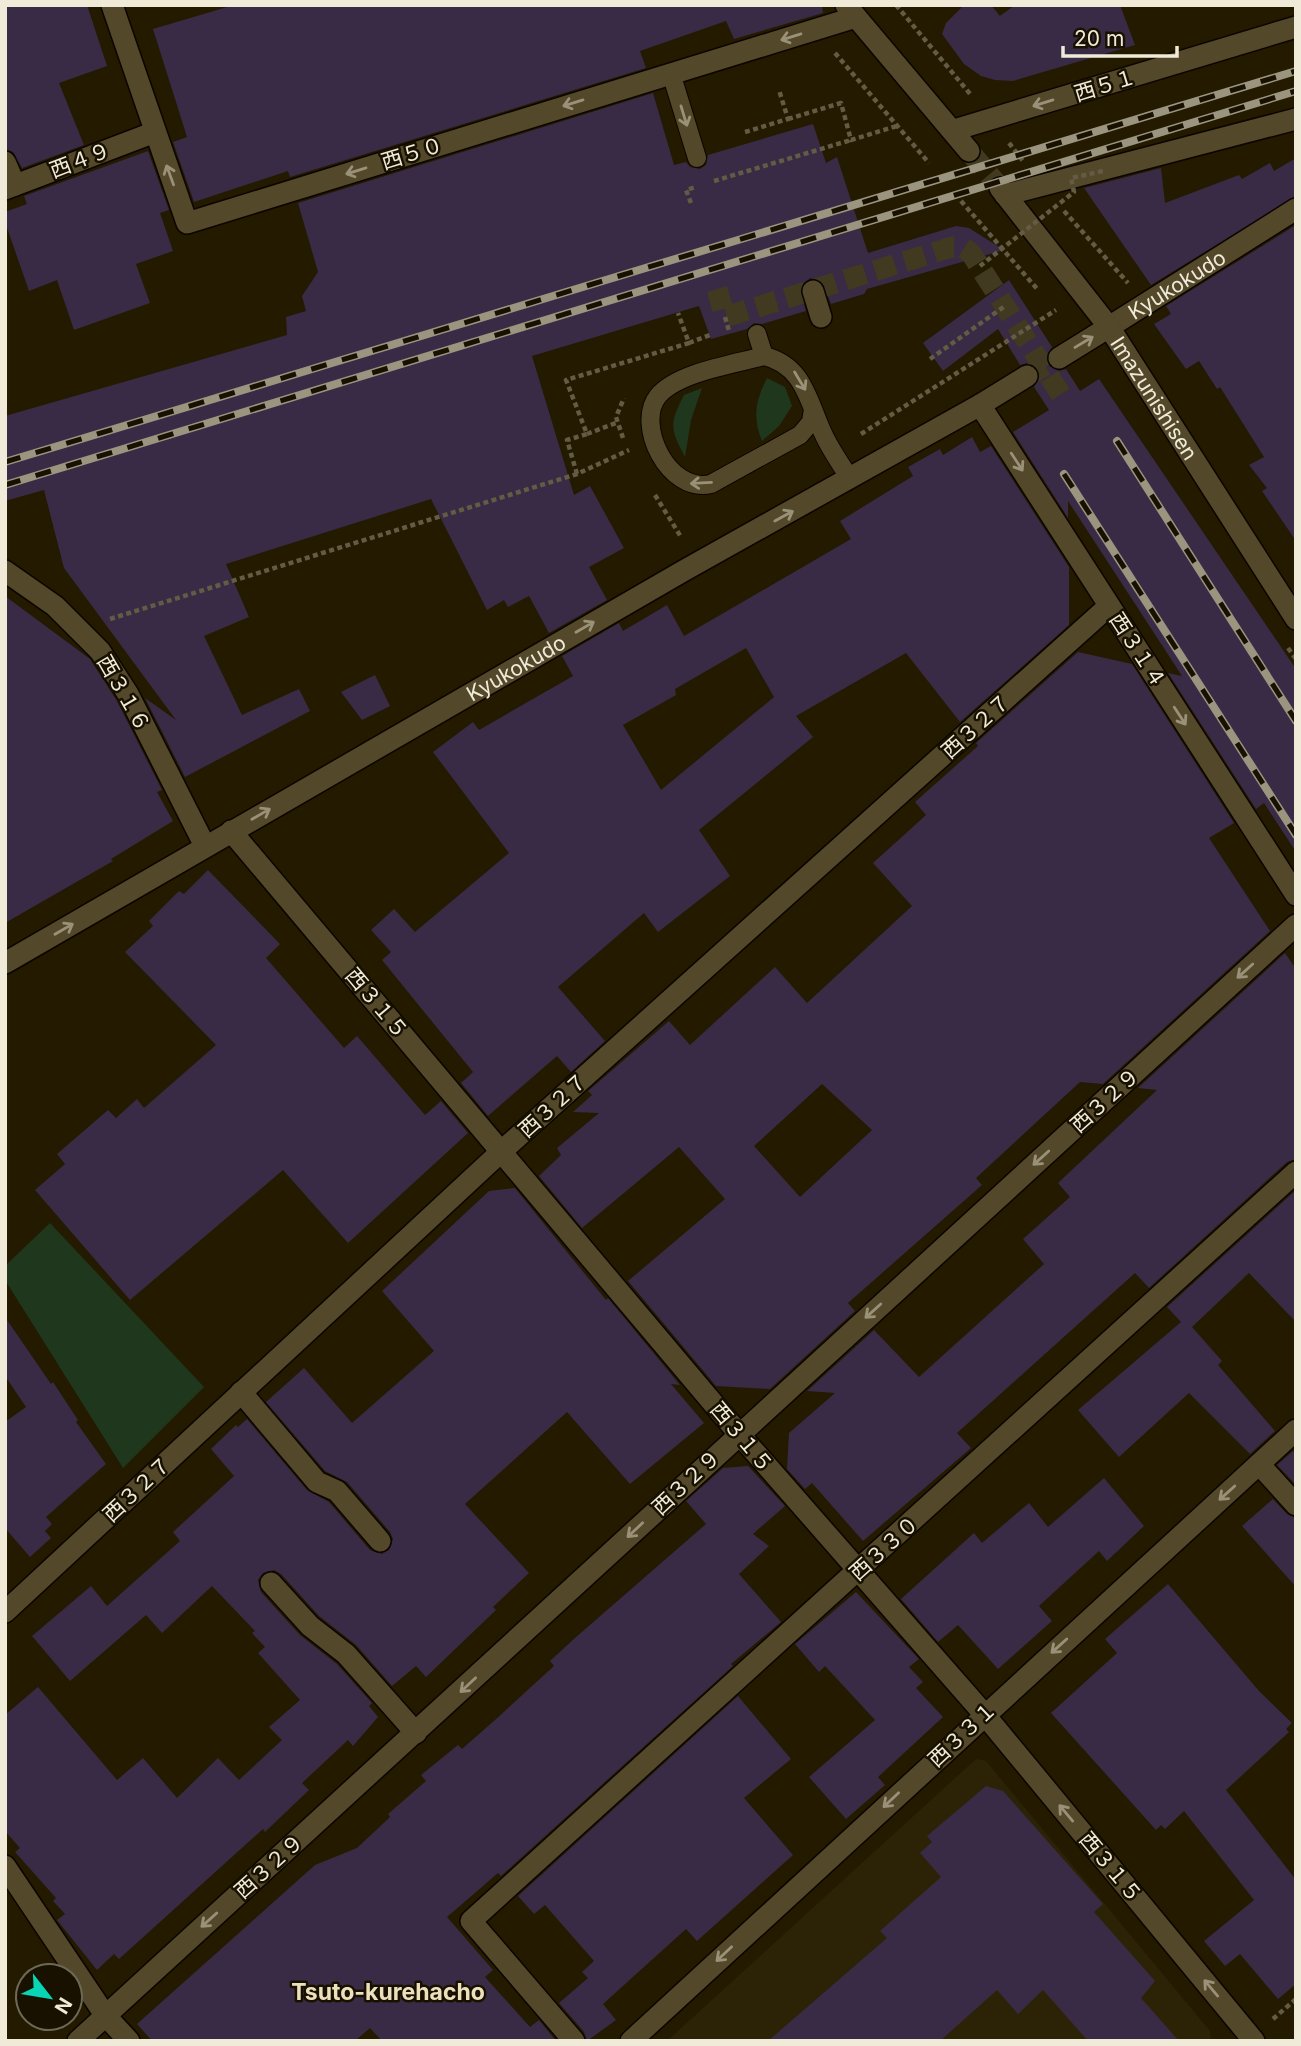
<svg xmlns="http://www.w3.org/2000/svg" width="1301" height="2046" font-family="Inter,'Noto Sans JP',sans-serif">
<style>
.built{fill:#2c2306}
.green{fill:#1f371d}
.building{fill:#392b45;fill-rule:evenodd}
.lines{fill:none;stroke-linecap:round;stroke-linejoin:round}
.pedestrian-tunnel{stroke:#423921;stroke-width:21;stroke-dasharray:21 10;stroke-linecap:butt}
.tertiary-tunnel{stroke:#423921;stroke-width:21;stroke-dasharray:21 10;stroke-linecap:butt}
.service-casing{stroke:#0c0500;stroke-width:20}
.pedestrian-casing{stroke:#0c0500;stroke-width:24}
.minor-casing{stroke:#0c0500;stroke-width:24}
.tertiary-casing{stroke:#0c0500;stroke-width:24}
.path{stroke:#635b44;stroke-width:4.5;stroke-dasharray:5 3.5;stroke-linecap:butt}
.service{stroke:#53482a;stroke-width:18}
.pedestrian{stroke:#53482a;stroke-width:21}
.minor{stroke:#53482a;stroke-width:21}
.tertiary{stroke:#53482a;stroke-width:21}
.rail-casing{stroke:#9b947f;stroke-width:8}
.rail{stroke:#181100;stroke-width:5;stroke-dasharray:16;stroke-linecap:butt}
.path-bridge{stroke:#635b44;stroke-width:4.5;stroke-dasharray:5 3.5;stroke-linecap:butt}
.oneway{stroke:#9a9179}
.labels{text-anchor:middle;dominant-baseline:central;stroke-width:5;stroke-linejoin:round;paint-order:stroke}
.street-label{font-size:21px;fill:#f0ead9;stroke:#181100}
.neighbourhood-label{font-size:23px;font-weight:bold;fill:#ede1bd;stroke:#181100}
</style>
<rect width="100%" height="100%" fill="#231a00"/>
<path class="built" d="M976,1759L986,1761L1210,2031L1211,2041H667Z"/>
<path class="green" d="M767,378L785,387L792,406L779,426L762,441C752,417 756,400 767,378Z
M702,388L691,420L685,457C670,429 669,424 684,395Z
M50,1223L204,1387L123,1468L5,1280V1266Z"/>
<path class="building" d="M5,5H87L107,66L59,83L84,145L22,168L13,152L5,149Z
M234,5H822L823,13L734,39L726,21L640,51L646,68L290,177L288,171L194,202L173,142L187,137L153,29Z
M964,5H991L1000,16L1015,5H1120L1135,45L1013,81L995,80L981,76L964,64L942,34L946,23Z
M653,93L674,165L686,162L690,167L700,169L706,165L708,155L813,124L826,163L837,157L868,253L956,226L969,228L1004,250L867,289L864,294L831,304L822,282L810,278L800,289L806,311L762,324L754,323L747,329L711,339L699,306L532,356L574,495L590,486L624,548L589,567L607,600L549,633L529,596L508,607L504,600L487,610L431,499L226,564L249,617L204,636L242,715L299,689L310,711L185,777L145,698L176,720L64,568L44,490L5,501V416L287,335L286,317L306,311L302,296L318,272L298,203Z
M148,151L169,210L160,213L173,251L136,264L150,303L74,330L57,280L29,291L5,222V212L27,204L24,196Z
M1296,158V196L1151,285L1084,188L1161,168L1165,203L1239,175L1242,179L1270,163L1274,171Z
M1296,225V541L1262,491L1267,488L1249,465L1264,457L1220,387L1217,389L1199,361L1186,369L1154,324L1171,314L1166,306Z
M1009,280L1052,347L1046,358L1048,365L1059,371L1066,369L1080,391L1099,379L1296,669V852L1264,803L1256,809L1168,673L1182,676L1068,501V518L1013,432L1049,410L1034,387L1040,376L1038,369L1027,363L1020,365L998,329L943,371L923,343Z
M972,437L980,452L991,446L1069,567V625L960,722L906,653L796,716L813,737L699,830L730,876L658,932L644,913L558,987L605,1041L571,1072L557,1056L488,1116L461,1083L473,1072L382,960L391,952L371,930L394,909L415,932L509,853L433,752L473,722L479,730L573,676L562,656L619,623L623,631L667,605L684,636L851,539L840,521L913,476L908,467L940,449L943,455ZM746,648L774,697L661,790L623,725L676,695L675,689Z
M5,596L90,659L117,701L162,790L157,792L173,821L111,859L113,861L5,923Z
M1078,652L1132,664L1234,823L1209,838L1270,931L1103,1084L1080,1082L976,1178L982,1185L848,1303L855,1311L770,1389L716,1386L628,1281L725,1199L679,1147L582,1228L539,1176L561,1155L557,1148L599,1113L573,1112L592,1095L588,1091L669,1021L690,1045L775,967L807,1003L912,906L873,863L926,815L915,802L978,746L976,743ZM822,1084L872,1130L800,1197L754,1146Z
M375,675L390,706L362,720L341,692Z
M208,870L280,944L266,958L344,1048L357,1036L425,1115L441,1101L468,1133L348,1243L283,1170L130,1300L35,1190L65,1164L57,1154L108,1110L116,1118L137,1099L144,1108L216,1045L125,952L153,926L149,921L179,891L184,894Z
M1285,953L1296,969V1159L1287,1162L1149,1288L1135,1273L957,1433L971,1448L863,1541L812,1483L805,1489L787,1469L789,1433L835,1393L807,1391L874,1330L919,1377L1044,1264L1023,1239L1070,1197L1058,1183L1157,1090L1138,1088Z
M515,1188L606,1300L608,1298L680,1385L671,1384L704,1423L630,1484L567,1412L465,1504L529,1573L493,1607L496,1610L426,1677L416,1666L392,1686L356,1645L319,1616L281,1574L274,1570L263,1573L258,1580L261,1592L300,1635L337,1664L372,1703L369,1706L378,1717L353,1746L348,1740L302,1783L309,1790L265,1832L263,1829L119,1959L114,1954L97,1970L57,1920L65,1914L53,1901L56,1898L15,1852L20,1848L5,1831V1715L38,1687L117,1780L143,1758L177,1798L218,1758L239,1780L282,1740L269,1727L300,1700L258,1653L265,1647L252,1633L255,1631L212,1586L162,1633L146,1615L70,1681L32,1636L91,1586L107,1606L180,1541L173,1532L234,1476L211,1449L236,1425L238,1427L247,1419L307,1490L329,1502L370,1550L382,1554L389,1550L393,1539L390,1532L347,1482L325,1471L266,1402L304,1368L352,1423L434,1351L382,1291L489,1191Z
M1296,1190V1322L1249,1273L1192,1327L1222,1361L1218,1365L1275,1431L1250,1454L1189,1393L1119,1457L1078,1410L1181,1322L1167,1307Z
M5,1317L51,1384L53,1382L78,1420L76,1422L106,1464L46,1517L52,1524L45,1531L51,1538L30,1557L5,1528V1422L26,1407L5,1376Z
M1293,1451L1296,1455V1485L1277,1465Z
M748,1466L785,1506L753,1534L769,1546L739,1574L781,1622L731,1664L733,1666L501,1876L498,1873L447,1917L493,1970L485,1977L530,2027L539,2020L556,2041H382L370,2028L355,2041H152L137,2024L315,1865L357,1848L390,1817L388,1814L426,1781L421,1775L458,1745L462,1749L495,1720L554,1666L550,1661L575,1638L706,1524L686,1501L723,1468Z
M1104,1478L1144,1526L1107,1561L1099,1551L1039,1606L1052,1621L998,1669L958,1625L938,1642L901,1599L974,1533L982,1543L1029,1503L1048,1527Z
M1273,1499L1287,1514L1296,1518V1587L1242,1526Z
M1168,1584L1259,1691L1292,1723L1286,1729L1289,1732L1226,1790L1296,1880V1984L1278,1999L1240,1954L1225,1966L1204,1941L1254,1900L1184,1811L1165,1829L1161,1825L1156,1830L1051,1713L1117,1653L1105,1639Z
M856,1592L919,1659L909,1667L923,1682L916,1688L943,1717L878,1777L885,1785L846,1819L809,1777L875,1720L825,1666L819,1672L795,1644Z
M738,1696L791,1759L744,1798L793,1855L697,1941L686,1929L603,2004L616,2020L587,2041L584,2032L559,2003L588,1978L582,1972L594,1961L545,1905L534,1914L518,1896Z
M986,1786L1003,1791L1103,1904L1094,1912L1155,1981L1141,1998L1179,2041H1088L1043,1990L1018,2014L997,1990L940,2041H768L887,1938L880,1931L941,1877L920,1853L932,1842L927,1836Z"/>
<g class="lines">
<path class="pedestrian-tunnel" d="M717,289L725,317L952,247H962L971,253L1065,401"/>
<path class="tertiary-tunnel" d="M969,151L1000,188
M1027,376L1059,358"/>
<g class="service-casing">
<path id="service" d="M671,73L697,158
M757,334L764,356
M813,409L811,422L800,435L711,484C668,494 635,424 658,396C678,372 735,364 764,356C803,365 808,400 822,431C829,448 841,464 850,479"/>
</g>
<g class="pedestrian-casing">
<path id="pedestrian" d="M1005,195L1296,119
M813,291L821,317"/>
</g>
<g class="minor-casing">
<g id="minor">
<path d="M112,5L187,223L856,17"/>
<path d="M954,130L1296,27"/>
<path d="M5,162L15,185"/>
<path d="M5,189L155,132"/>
<path id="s1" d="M1109,327L1296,209"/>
<path d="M5,571L55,606L100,651L128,694L205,846"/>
<path d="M231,831L739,1434L984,1714L1254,2041"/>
<path id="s2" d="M5,963L685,570L980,405L1296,895"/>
<path d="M241,1392L317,1482L337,1491L380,1541"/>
<path d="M1259,1464L1296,1505"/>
<path d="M271,1583L310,1626L346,1654L416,1733"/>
<path d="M5,1612L503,1150L1109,606"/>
<path d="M5,1866L105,2015L129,2041"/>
<path d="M78,2041L1296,925"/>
<path d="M574,2041L471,1921L1296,1172"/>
<path d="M631,2041L1296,1430"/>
</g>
</g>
<g class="tertiary-casing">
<g id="tertiary">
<path d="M846,5L969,151"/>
<path id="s3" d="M1000,188L1109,327L1296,619"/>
<path d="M1059,358L1109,327"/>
<path d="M980,405L1027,376"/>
</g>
</g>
<path class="path" d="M896,5L971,95
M835,53L929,163
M788,119L841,103L851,140L897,126
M745,132L788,119L779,90
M1009,143L1023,161
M714,181L851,140
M961,201L1038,290
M691,203L686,190L696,187
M1064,211L1128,283
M725,317L729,331
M689,343L710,335
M930,359L1005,306
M587,434L616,423
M861,434L1056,310
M623,438L616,417L624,398
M577,474L567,440L587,434L566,380L689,343L678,313
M655,495L681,537
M110,619L577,474L629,450
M1288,648L1296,659
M1273,2019L1296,1999"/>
<use href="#service" class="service"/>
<use href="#pedestrian" class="pedestrian"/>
<use href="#minor" class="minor"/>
<use href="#tertiary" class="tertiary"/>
<g class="rail-casing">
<path id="rail" d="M1117,441L1296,721
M5,462L1296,71
M1064,474L1296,835
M5,485L1296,91"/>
</g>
<use href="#rail" class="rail"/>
<path class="path-bridge" d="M980,266L1074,192L1071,178L1103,171"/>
</g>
<defs><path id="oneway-shaft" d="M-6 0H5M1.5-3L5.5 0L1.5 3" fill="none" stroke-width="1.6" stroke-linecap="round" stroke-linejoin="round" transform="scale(1.75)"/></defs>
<g class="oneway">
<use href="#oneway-shaft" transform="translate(791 37) rotate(163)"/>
<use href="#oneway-shaft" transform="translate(573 103) rotate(163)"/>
<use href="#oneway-shaft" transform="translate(1043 103) rotate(163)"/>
<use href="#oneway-shaft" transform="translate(684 116) rotate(73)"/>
<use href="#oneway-shaft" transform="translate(356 171) rotate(163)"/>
<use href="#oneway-shaft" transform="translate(170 175) rotate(-110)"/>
<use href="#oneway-shaft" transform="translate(1084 342) rotate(-31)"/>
<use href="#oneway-shaft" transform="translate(800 381) rotate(59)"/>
<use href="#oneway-shaft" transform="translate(1017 462) rotate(57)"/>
<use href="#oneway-shaft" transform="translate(701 483) rotate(177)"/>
<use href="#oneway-shaft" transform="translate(784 516) rotate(-29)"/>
<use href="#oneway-shaft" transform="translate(585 627) rotate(-30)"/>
<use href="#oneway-shaft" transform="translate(1180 716) rotate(57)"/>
<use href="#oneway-shaft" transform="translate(261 814) rotate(-30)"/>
<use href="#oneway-shaft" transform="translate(64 929) rotate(-30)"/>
<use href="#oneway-shaft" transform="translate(1245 971) rotate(138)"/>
<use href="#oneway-shaft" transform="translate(1041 1158) rotate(138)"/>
<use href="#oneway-shaft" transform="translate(873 1311) rotate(138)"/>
<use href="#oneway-shaft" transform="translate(1227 1493) rotate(138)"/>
<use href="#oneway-shaft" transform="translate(635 1530) rotate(137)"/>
<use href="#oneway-shaft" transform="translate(1059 1646) rotate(138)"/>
<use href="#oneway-shaft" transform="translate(468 1685) rotate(137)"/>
<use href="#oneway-shaft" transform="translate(891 1800) rotate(137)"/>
<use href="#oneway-shaft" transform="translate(1066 1813) rotate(-130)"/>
<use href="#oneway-shaft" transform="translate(209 1920) rotate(138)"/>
<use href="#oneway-shaft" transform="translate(724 1954) rotate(137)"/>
<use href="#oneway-shaft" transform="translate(1211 1988) rotate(-130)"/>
</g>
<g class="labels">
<g class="street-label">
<text transform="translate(1105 85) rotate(-17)">西５１</text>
<text transform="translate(412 153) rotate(-17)">西５０</text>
<text transform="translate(80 160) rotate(-21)">西４９</text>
<text stroke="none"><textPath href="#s1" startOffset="80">Kyukokudo</textPath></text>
<text stroke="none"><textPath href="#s3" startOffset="261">Imazunishisen</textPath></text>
<text transform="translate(1138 650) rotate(57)">西３１４</text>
<text stroke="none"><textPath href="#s2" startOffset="590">Kyukokudo</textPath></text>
<text transform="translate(124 693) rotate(60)">西３１６</text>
<text transform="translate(976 726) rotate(-42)">西３２７</text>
<text transform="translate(377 1003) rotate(50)">西３１５</text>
<text transform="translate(1105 1100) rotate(-42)">西３２９</text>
<text transform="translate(553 1105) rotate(-42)">西３２７</text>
<text transform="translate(742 1437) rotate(50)">西３１５</text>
<text transform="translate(686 1482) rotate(-43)">西３２９</text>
<text transform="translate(137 1489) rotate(-43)">西３２７</text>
<text transform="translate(884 1548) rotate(-42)">西３３０</text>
<text transform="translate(962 1734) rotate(-43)">西３３１</text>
<text transform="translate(269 1866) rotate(-42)">西３２９</text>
<text transform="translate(1111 1867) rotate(50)">西３１５</text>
</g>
<g class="neighbourhood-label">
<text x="388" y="1992">Tsuto-kurehacho</text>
</g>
</g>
<rect width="1301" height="2046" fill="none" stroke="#f0ead9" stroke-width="14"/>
<g transform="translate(49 1997) rotate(121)"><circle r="33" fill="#181100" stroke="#6e6857" stroke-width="2"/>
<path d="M0-5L12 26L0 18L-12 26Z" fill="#08d5b5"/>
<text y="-10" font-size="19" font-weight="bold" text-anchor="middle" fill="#f0ead9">N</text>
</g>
<path d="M1063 46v10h114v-10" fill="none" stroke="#f0ead9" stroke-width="3.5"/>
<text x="1074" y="46" font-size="21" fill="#f0ead9" stroke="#181100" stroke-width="5" paint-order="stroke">20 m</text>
</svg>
